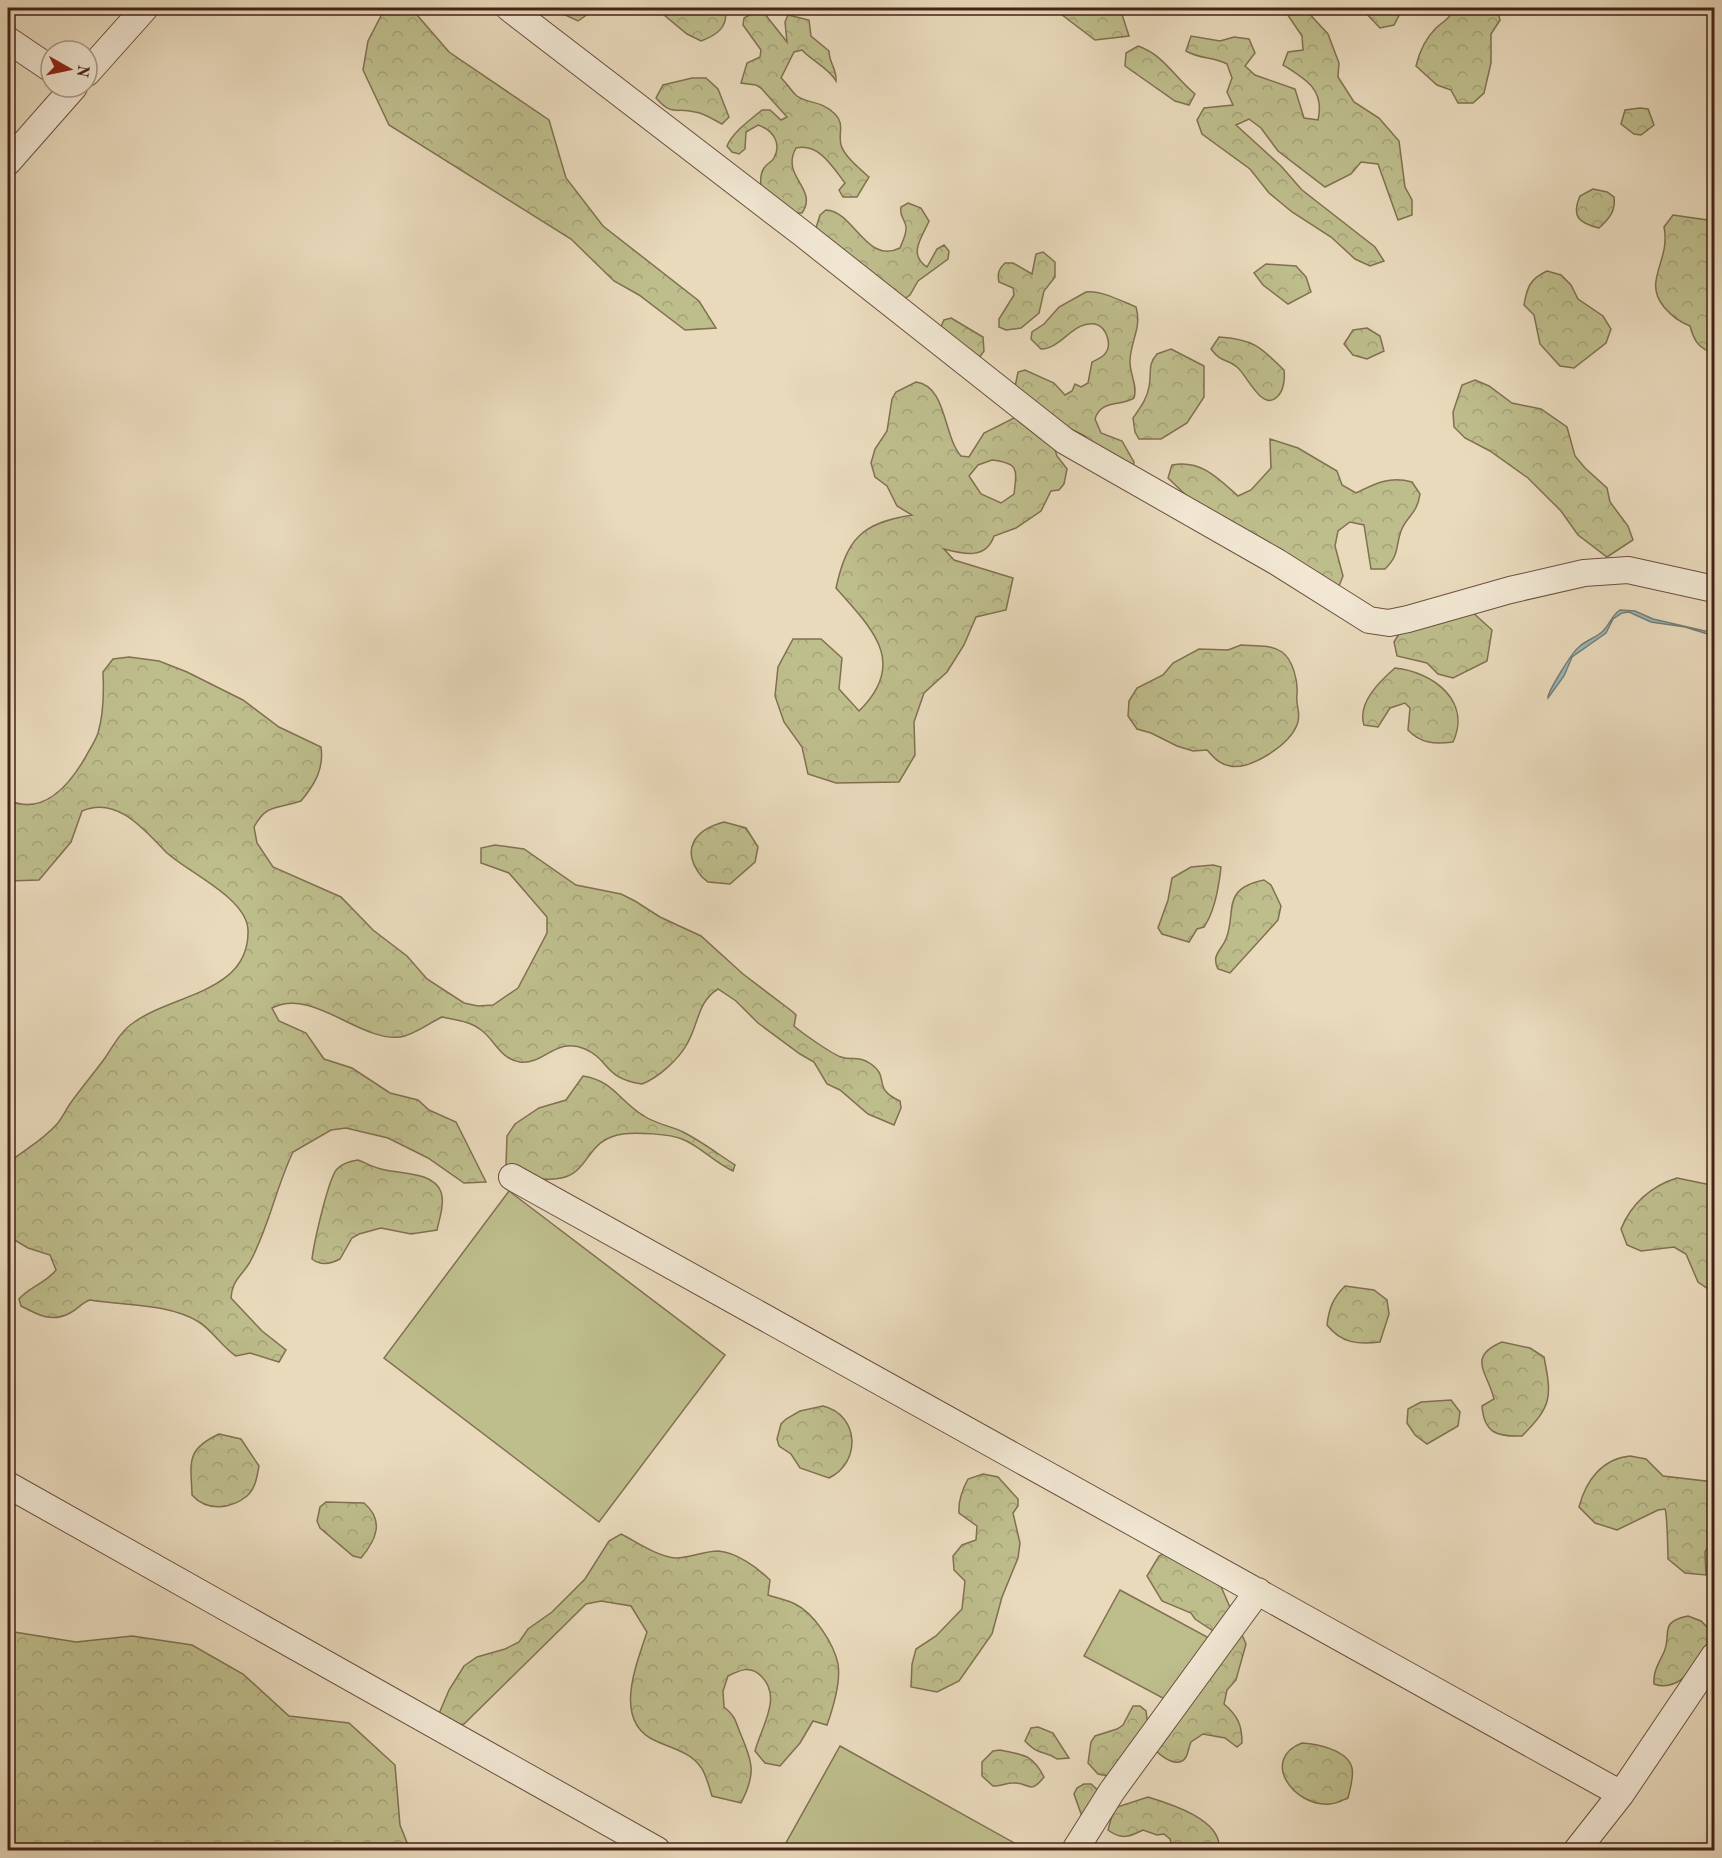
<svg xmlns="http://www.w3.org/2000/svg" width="1722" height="1858" font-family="'Old Standard TT',serif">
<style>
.grass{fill:#bebd8c;stroke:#817051;stroke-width:1.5}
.forest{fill:url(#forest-crowns);stroke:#817051;stroke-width:1.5;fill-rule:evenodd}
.water{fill:#99b9b8;stroke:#777d77;stroke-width:1.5}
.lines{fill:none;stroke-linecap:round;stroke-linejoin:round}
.minor-casing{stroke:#6d5040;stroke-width:28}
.minor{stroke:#f1e7d3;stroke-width:26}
</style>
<defs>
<pattern id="forest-crowns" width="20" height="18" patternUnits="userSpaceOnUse" patternTransform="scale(1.5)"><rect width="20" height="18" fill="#bebd8c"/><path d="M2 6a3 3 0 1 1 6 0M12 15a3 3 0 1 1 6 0" fill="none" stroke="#a4a278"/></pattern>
</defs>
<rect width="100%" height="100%" fill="#e9dabc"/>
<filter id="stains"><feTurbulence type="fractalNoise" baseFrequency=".00333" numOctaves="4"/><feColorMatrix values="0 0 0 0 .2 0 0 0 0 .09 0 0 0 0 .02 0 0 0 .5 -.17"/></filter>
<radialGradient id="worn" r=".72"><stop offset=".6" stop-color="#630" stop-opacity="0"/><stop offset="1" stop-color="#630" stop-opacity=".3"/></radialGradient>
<path class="grass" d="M509,1191L725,1355L599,1522L384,1358Z
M1120,1590L1209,1638L1174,1704L1084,1656Z
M840,1746L1027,1850H782Z"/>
<path class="forest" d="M411,8L449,52L549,120L566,178L603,226L699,301L716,328L685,330L639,295L614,281L571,239L389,125L363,70L368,41L382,14Z
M558,8H586L588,14L578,21L565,15Z
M666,8H725C729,27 717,35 701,41L687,34L664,15Z
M1053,8H1120L1129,36L1095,40Z
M1283,8H1304L1328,34L1339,63L1338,77L1354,102L1379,118L1399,141L1405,187L1412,200V215L1398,220L1378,164L1361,162L1351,174L1325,187L1278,151L1261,128L1249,119L1236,125L1281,166L1302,190L1375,247L1384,261L1370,266L1355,259L1331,237L1292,212L1269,193L1250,169L1202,134L1197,120L1204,108L1233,105L1227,92L1232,78L1227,64C1213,57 1200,59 1186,51L1191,36L1220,41L1234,37L1249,39L1255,53L1245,66L1255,75L1295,89L1304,118L1318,120C1325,90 1306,79 1283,65L1288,52L1303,50L1302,36Z
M1361,8H1403L1394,25L1380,28Z
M1454,8H1497L1500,20L1491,34V63L1484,93L1473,103H1458L1451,90L1437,85L1416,66C1419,53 1426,38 1436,28C1446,19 1448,21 1454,8Z
M757,11L764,13L787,42L785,22L788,15L809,20L811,36L829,51C829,63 837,69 836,81C829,68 812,61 802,50L794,52L781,78C787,83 791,91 797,96C808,104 821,100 835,114C845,124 838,133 841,145C844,156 860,169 869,177L857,197H843L839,190L845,183C833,168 820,143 796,148C780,177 819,188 802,213H794L762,191C760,184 760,174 764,168C766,164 772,162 774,158C782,143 773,130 758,125L746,132L745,149L739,154L732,152L727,146C732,133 751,119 762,110H770L781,120L787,117L762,89L756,85L741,83L747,63L760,57L761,50L743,25L744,18Z
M1138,46C1164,55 1174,77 1195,94L1189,105L1175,101L1125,66L1126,53Z
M692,78H706L718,89L729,117L722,124C714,120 704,113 695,112C675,107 673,117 656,98L663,85Z
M1640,108L1648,109L1654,125L1641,135L1634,134L1621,124L1625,110Z
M1593,189L1607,192L1614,197C1616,211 1609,219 1599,228C1579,223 1571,217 1580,196Z
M908,203L921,208L929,221C923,236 907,254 927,267L937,249L944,245L949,251L948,259L918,281L910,295L904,299L816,228L820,215L826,210C854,211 866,265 900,248C902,242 907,234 906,227C905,219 899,216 901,207Z
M1673,215L1714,221V353C1699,349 1694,341 1690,326C1678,321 1673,317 1664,307C1642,281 1671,261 1664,227Z
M1043,252L1055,262V277L1044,291L1039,313L1021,328L1006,330L999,327V319L1014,295L1013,288L999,282C997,273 999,269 1005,263H1013L1032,274L1036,254Z
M1266,264L1296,266L1306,277L1311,292L1288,304L1263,285L1254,273Z
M1547,271L1561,275L1571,285L1578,299L1603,316L1611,329L1606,343L1574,368L1560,366L1540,344L1534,315L1524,305C1527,287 1530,279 1547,271Z
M1086,292C1101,290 1121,301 1136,307C1142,327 1131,340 1130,360C1129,373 1138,385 1134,398C1120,407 1101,399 1095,419L1101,433L1122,441L1134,462L1132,470L1094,448L1085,436L1065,426L1015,387L1018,372L1025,370L1054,383L1065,395L1072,391L1075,384L1081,387L1088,383L1092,362C1096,360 1101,358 1104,355C1113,346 1107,327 1095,324C1074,320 1061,349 1041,349L1031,339L1032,332L1044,324L1059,307Z
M951,318L983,337L984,351L979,358L938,333L944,320Z
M1367,328L1380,336L1384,351L1367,359L1353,355L1344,344L1353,330Z
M1219,337C1253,339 1261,347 1284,370C1285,378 1284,391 1277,397C1262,412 1247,375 1237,367C1227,358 1222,364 1211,349Z
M1171,349L1204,366V397L1187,423L1161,439H1139L1135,432L1133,418C1140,408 1147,399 1149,387C1152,373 1147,365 1157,354Z
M1475,380L1489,386L1512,403L1541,409L1567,427L1575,456L1585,468L1607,488L1610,502L1628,526L1633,540L1607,557L1578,535L1561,511L1528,478L1490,451L1465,438L1454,427L1453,412L1462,385Z
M916,382C947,386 943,436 961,456L969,457L984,433L1016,417L1050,434L1057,456L1067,469L1064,484L1059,490L1051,491L1041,511L1016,528L994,536C986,560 963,554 944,549L954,560L1013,578L1006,610L976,617L964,645L947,672L924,693L914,722L915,755L899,782L836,783L808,774L802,747L784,722L775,696L778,667L793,639H821L842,658L839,689L859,711C909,662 871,628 836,588C847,538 862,523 912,515L897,506L887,486L875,477L871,463L875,449L887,431L892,399L896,392ZM992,460C1019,463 1017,469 1014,494L1001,503L981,494L969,476L978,465Z
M1270,439L1298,448L1337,471L1342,485L1356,493C1376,483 1390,476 1412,482L1420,494C1417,515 1407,515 1401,531C1395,548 1400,554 1385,569H1371L1364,525L1350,522L1338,531L1335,546L1343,576L1337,591L1190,499L1168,478L1172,465C1200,459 1218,478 1238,496L1251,490L1271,468Z
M1470,610L1492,630L1487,661L1453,678L1438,674L1427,663L1397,656L1394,642L1402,629Z
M1241,645C1254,646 1271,644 1282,652C1293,660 1298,681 1297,694C1295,705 1302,713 1297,725C1289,745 1251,770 1230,766C1219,764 1214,758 1207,750L1193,751L1177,746L1151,733L1137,729L1128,716L1129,701L1137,688L1163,675L1173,663L1199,649L1228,650Z
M129,657L159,661L187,672L243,700L279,727L321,747C324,769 315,784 301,801C278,809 267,803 254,827L257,843L273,867L341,897L373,930L407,956L427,979L464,1003L478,1006L493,1005L518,988L547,933V917L509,873L481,863V848L495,845L524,849L576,885L621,894L635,901L660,917L701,936L743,974L793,1012L796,1015L794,1026C802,1033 832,1054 841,1057C852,1061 858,1055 871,1064C891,1078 871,1088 900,1101L901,1108L894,1125L868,1114L840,1090L827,1084L814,1062L800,1054L758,1023L736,1001L718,989C697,1002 699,1024 687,1044C679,1059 658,1078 642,1084C604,1079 609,1059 585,1049C556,1036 544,1065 520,1062C500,1059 495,1040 481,1030C470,1021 455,1020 442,1017C429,1023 414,1035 400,1037C360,1042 312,987 272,1008L279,1021L306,1033L324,1059L352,1068L390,1093L418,1100L429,1110L456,1122L486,1182L464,1183L428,1158L388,1138L346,1128L331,1130L293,1152C276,1187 269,1227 250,1262C241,1277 232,1280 231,1298L262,1331L286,1350L279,1362L250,1353L236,1356C222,1347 213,1331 199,1322C168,1303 126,1306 90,1300C81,1303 78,1309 70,1313C52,1323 38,1315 21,1306L19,1299C29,1287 46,1283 56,1270L50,1255L28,1248L8,1236V1163C24,1150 42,1141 57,1124C63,1117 66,1109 72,1101C82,1087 94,1073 105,1058C113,1046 121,1031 133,1023C172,994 250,993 248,930C247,897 183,870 165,851C143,828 116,796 82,811L71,842L39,880L8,881V800C43,816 68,787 85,758C89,750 95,742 98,733C104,713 104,693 103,672L113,659Z
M1395,668C1433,672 1472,701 1453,742C1435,744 1421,744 1408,730L1410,708L1405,703L1390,708L1378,727L1364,725C1357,703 1380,681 1395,668Z
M724,822L746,828L758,847L755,862L730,884L708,882L702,877C680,850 694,830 724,822Z
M1213,865L1221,867C1219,886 1215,911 1204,927L1197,929L1189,942L1162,934L1158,928L1168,900L1172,878L1191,867Z
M1264,880L1271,885L1281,906L1278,920L1230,973L1218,969C1211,955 1221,951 1226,939C1237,912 1220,889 1264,880Z
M583,1076C614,1081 619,1101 644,1116C656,1124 671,1126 683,1132C701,1141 718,1154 735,1165L733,1171C715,1163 700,1146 682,1139C670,1134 636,1132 623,1134C579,1140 594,1183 544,1179C529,1177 518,1174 506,1165L507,1136L515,1124L539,1108L566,1100Z
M358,1160C366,1163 373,1167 381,1169C399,1174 433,1171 441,1192C445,1203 439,1220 437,1230L411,1234L381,1228L359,1234L352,1238L340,1259C330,1264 321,1266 312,1259C314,1243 328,1179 337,1169C343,1163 350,1161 358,1160Z
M1677,1178L1706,1184L1714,1181V1293L1698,1282L1686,1254L1674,1247L1641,1251L1627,1245L1621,1229C1631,1204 1651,1186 1677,1178Z
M1345,1286L1374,1290L1387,1300L1389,1314L1380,1342C1358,1345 1341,1343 1327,1325C1329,1308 1333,1298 1345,1286Z
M1502,1342L1530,1348L1544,1357C1552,1397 1552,1406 1522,1436C1497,1437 1484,1433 1482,1406L1494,1399C1488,1373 1466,1357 1502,1342Z
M1451,1400L1460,1412L1458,1426L1427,1444L1415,1435L1407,1423L1408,1409L1421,1402Z
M823,1406C860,1415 861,1463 829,1478L800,1468L791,1454L779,1446L777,1439L781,1424L786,1419L800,1411Z
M219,1434L241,1439L259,1466C257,1476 256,1488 247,1496C231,1509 207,1512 192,1495C191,1462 185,1450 219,1434Z
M1630,1456L1646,1459L1663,1476L1714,1482V1537L1705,1552L1706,1575L1685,1573L1668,1559C1668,1555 1667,1512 1665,1509L1658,1510L1617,1530L1595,1523L1579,1507C1586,1480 1602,1459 1630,1456Z
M983,1474L998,1477L1018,1499V1506L1013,1513L1020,1543L1018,1558L1002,1597L992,1634L959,1681L937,1692L911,1687L912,1664L916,1649L936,1636L962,1609L965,1581L954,1570L953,1556L962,1545L976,1540L977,1526L959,1513C958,1500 962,1490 968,1479Z
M326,1502L364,1503C385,1521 376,1540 361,1558L353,1556L320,1528L317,1521L320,1507Z
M621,1534C637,1542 658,1557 676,1558C690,1558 704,1551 718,1551C736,1552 758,1568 770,1580L768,1595C777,1598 787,1600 795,1604C814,1613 834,1644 838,1664C841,1682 833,1708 827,1725L813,1721L800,1743L780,1766L765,1763L755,1751C761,1727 783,1697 761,1676C750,1665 740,1670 728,1676L723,1691L724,1707C737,1718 735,1721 741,1735C753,1763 756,1774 741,1803L712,1796C709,1787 706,1773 700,1766C690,1752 671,1748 656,1741C612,1722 636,1666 647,1632L631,1606L601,1601L586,1604L464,1724L449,1726L438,1716L449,1690L464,1666L477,1657L505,1649L519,1642L528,1629L552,1612L585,1579L609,1541Z
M1167,1552L1219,1582L1246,1644L1236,1680L1227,1690L1224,1704C1238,1716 1242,1725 1242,1743L1237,1747L1225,1738L1203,1734L1191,1742C1189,1746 1188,1754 1186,1757C1178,1770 1161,1756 1154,1749L1213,1631L1195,1619L1191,1613L1162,1601L1147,1576L1159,1556Z
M1688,1616L1701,1621L1714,1634V1646C1699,1662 1679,1694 1654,1684C1653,1671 1659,1663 1664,1652C1672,1634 1658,1622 1688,1616Z
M8,1631L76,1642L132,1636L192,1645L243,1674L289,1716L349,1723L395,1765L400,1825L410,1850H8Z
M1133,1706H1140L1146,1711L1148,1727L1112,1777L1098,1774L1088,1763L1091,1742L1095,1736L1117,1729L1123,1725Z
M1038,1727L1053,1733L1069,1758L1057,1759C1045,1750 1040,1757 1025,1741L1031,1728Z
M1302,1743C1317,1744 1348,1750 1352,1768C1354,1777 1350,1789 1348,1798C1343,1800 1336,1804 1330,1804C1293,1807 1260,1759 1302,1743Z
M1000,1750C1024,1755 1032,1754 1044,1777C1029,1796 1030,1782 1013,1783C1007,1783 1000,1786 993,1786L982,1776V1762L993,1751Z
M1084,1784H1091L1102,1794L1084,1822L1074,1794L1077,1788Z
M1148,1797C1171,1804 1223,1820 1219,1850H1173L1170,1839L1164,1834L1157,1835L1143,1830C1129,1837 1121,1840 1108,1830L1114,1808Z"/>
<path class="water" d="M1620,610L1635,611L1653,619L1714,633V636L1685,627L1651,622L1629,612L1622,613L1613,619L1606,633L1572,657L1564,676L1548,698C1547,693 1572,652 1579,647C1586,640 1596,638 1603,631C1611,623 1611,616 1620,610Z"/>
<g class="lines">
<g class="minor-casing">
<path id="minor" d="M509,8L803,234L1065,441L1277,562L1369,620L1389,623L1408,619L1510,590L1584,573L1628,570L1714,589
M8,40L51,69
M87,73L145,8
M8,162L74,87
M512,1177L1621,1794
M8,1485L657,1850
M1075,1850L1112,1791L1258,1591
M1577,1850L1621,1794L1714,1656"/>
</g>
<use href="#minor" class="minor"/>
</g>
<rect width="1722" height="1858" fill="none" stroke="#e9dabc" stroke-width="30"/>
<rect x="9" y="9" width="1704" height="1840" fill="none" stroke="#442216" stroke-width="3"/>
<rect x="15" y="15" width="1692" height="1828" fill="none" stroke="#442216" stroke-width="1.5"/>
<g transform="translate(69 69) rotate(99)"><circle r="28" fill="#f1e7d3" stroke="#ac9887" stroke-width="1.5"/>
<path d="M0-4.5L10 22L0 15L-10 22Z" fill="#8f2418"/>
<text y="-9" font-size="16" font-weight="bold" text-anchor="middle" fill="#442216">N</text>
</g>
<rect width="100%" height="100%" filter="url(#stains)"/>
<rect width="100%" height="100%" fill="url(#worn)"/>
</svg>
